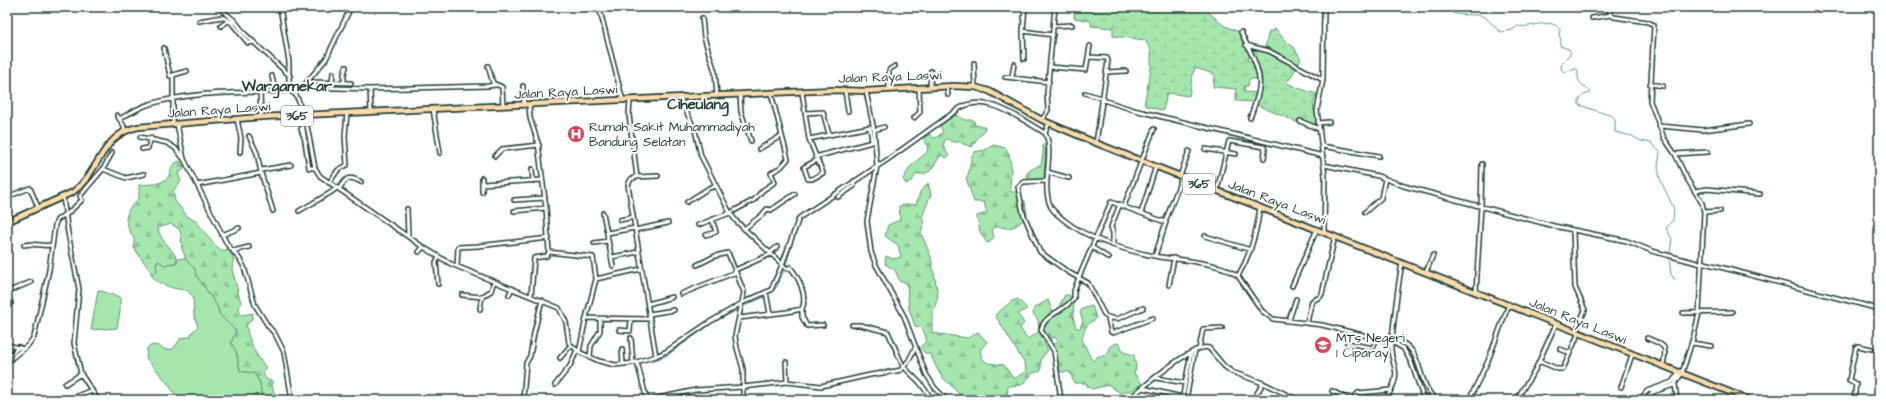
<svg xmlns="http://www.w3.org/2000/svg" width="1886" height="407" font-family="'Architects Daughter',sans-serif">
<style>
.green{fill:#a5e6af;stroke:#629272}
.forest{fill:url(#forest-firs);stroke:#629272}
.wetland{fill:url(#wetland-marsh);stroke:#629272}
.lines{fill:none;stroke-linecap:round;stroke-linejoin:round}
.stream{stroke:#5f93a1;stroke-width:1}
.street-casing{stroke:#1f3d34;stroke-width:6}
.primary-casing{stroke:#1f3d34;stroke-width:8}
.street{stroke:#fff;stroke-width:3}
.primary{stroke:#fcdcac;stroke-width:4.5}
.labels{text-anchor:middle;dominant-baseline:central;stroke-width:4;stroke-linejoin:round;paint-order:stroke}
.shield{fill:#fff;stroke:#627771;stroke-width:1}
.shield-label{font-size:12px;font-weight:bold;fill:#1f3d34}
.street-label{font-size:13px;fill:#1f3d34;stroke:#fff}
.poi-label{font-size:13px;fill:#1f3d34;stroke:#fff;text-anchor:start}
.quarter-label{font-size:15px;font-weight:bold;fill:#1f3d34;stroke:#fff}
</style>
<defs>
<pattern id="forest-firs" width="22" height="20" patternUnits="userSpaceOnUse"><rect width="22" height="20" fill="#a5e6af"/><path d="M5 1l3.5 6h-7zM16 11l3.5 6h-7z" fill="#8ec697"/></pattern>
<pattern id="wetland-marsh" width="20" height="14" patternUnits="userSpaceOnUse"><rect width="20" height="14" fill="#a5e6af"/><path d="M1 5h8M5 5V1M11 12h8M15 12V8" fill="none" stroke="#8ec697"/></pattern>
</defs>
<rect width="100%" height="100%" fill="#fff"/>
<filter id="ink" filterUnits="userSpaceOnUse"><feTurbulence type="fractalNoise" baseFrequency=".025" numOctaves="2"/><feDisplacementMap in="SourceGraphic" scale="8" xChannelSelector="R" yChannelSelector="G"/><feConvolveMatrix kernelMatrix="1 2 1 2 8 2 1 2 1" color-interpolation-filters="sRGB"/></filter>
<g filter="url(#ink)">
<path class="green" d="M185,258L195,269L197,275L217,306L220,315L236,331L232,343L236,351L240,371L254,373L260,383L262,400H179L166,381L146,358L147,348C155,342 159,347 167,350L173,349L181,338L190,337L192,332L198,327L194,316L193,297L187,290C177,290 151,284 151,272L153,274L158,261L174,264L177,262V259Z
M98,290L120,297V312L117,328L91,330Z"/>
<path class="forest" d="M958,115L964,120H974L975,125L985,127L983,133L978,137L972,147L963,144L961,142H952L948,139L945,140L943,146L949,156L946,158L941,155L930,171L924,174H916L912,181L906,184L903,179L910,167L927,152L928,146L923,138L930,134L933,138L937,137L943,132L940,126L953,116Z
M1046,142L1044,176L1041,181H1026C1024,170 1034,169 1041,164L1043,154V145Z
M993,145L1006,148C1014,163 1010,174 1010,190L1012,192H1019L1020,200L1025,201L1027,215C1021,224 1010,232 999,226L992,229L994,237L990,242L987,243L980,232L977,218V216L987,213L984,202H974L966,178C972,170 968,161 974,152L985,150Z
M180,161L185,168L178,174L181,181L173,191L175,201L188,217L197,222L212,242L221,250H228L234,258L232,269L241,303L239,307L240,313L242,315L253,313L252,319L247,324C245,335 258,360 266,367L263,372C264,378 267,380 272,381L273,391L281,400H262L260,383L254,373L240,371L236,351L231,343L236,331L220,315L217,306L196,275L195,269L187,261L182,249L181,234L179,229L171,224L158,228C160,243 176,249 177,262L165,265L158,261L156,265L157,271L154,274L151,272L134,248V238L129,230L126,218L129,209L139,198V185C148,184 158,185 165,180C173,175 166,166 180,161Z
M928,183L931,194L922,217L924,223L921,233L931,257L938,295L932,317V333L968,338L978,332L987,342L980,350L982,359L988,363L1004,365L1013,378H1016L1026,371L1025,364L995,315L1012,301L1018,299L1027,309L1018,314L1024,323L1020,328L1027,339L1039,332L1038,320L1033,314L1034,308L1048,300L1052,311L1057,310L1065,295H1069L1074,301L1073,316L1076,328H1080L1083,321L1080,313L1082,309L1092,306C1100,326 1093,316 1086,327C1084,330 1083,335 1082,339L1091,359L1094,361L1098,356H1105L1109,351L1110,346L1117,343L1120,344L1123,352L1134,355L1136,368L1134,373L1142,384L1133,390L1120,393L1109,385L1092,389L1088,387L1086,383H1074L1070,372H1061L1060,370L1054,345L1058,341L1055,337L1044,342L1048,350L1041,359V371L1033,373L1022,385L1008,386L1007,398L1012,400H961C958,390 950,385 943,378C938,372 934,363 931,355C926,353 922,353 921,346L926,342V337L922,328L915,326L909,309L907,286L906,282H900L895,270L885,264L886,256L893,259L901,257L898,245L885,236L888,225L900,220L899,206L911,204L916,205L920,192Z"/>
<path class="wetland" d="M1060,7H1202L1205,9L1223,25L1239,32L1250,57H1248V61H1252L1258,79H1249L1248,86H1245L1244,92L1257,93L1253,102L1236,101V89L1213,87L1214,74L1195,68L1193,73L1189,96L1167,93L1163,111L1144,105L1151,68V50L1145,40L1113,36V28L1091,26V21L1074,18V9Z
M1275,28L1286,42L1294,47L1301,59L1290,79L1287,80V83L1298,88L1317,94L1313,104L1319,132L1255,104C1262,79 1260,71 1249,47L1264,51L1269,31H1274Z"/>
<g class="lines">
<path class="stream" d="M1454,7L1453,13C1463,17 1477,12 1486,18C1491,22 1495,28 1501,32L1512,30L1518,26C1530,29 1553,16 1560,30L1559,35L1561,40L1560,46L1569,49L1571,53L1562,62L1561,69L1564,72L1576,69L1578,70C1577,85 1581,82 1590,92V93L1584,95L1579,100V105L1612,116L1615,119V132L1632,136L1641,141L1651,143L1660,152L1658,167L1660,179L1674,209L1673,220L1666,228L1672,239L1669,259L1671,274L1675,280
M786,265L792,245
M768,295L777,287L785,268
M742,307L765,297
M650,362L666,356L714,322L740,309"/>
<g class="street-casing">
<path id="street" d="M218,7L234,20
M599,7L623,101
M1025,7L1023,31L1053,35
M1324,7L1323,80L1317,110L1325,176L1324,232
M1608,7L1611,15L1614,17L1648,22L1654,25L1650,101L1664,138L1675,154L1687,179L1702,203L1704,212L1699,313L1694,335L1682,373L1674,385L1653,392L1644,400
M702,18L704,37L715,72L717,96
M1592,18L1611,15
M199,21L222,17L230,21L248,43L254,42
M230,22L235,21L245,34L290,76
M221,26L228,21
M1053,26L1072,25
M1023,31L1024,59
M1241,32C1248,49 1262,69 1259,88C1258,98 1253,109 1250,118
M1246,45L1269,51L1323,80
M164,48L170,76L173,75
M1089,57L1107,58L1108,61L1096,143
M974,63L975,87
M488,66L493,83L502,87L503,106
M1050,67L1086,70L1090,46
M1107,72L1126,71
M173,75L187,71
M272,76L275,91
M1005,77L1049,82
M1012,77L1014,64
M308,82L351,83
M332,82L333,73
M344,83V74L346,67
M1650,84L1663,86
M523,86L524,105
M947,86L948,95
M303,87L370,89L488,86L496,85
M930,87L931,71
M301,89L326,59L351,7
M370,89L371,112
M289,90L296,95L299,102L309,168H315
M889,90V71L890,69L895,66
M845,91L848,111
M866,91L874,130L877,166L867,221L871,252L876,265L904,316L926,374L935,388L947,400
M802,92L809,139L823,173L812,179H808L804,167L817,160
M1085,93L1104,99
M740,95L741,112L751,141
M680,98L695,130L701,156L730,213L736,221L783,265L787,269L790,267C798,276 808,296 802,309L787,312L739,318
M630,100L629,115L637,177L631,179L628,185L656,356
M1103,100L1134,110L1323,156
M529,105L530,118L538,143L546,208L549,252L547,256L534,258L531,296
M433,109L440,153
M805,113L823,112L829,134
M117,115L124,126V131
M305,115L315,168L320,176L423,247L451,264L559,308L566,322L569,343L579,352L599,361L615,365L633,363L656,356L667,351L708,323L742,303L771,290L782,265L799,218L887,160L960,108C987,92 1022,120 1045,133C1055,151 1041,184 1050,205C1052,211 1059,216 1064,220C1089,240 1124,250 1154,256C1178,260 1203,261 1226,269L1238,276L1262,311L1273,319L1322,325L1392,342L1403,348L1411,362L1424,400
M261,117L260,92L286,91L289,89V62L280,7
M914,118L920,112L919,88
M119,119C129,114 139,107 150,104C186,93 223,93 260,92
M237,119L241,138L240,152
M1042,120L1048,110L1047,93L1055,7
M1300,121L1319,129
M1318,123L1329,122
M173,124V75
M177,124L184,159L227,244L239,258L244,267L255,305L268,326L275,334L284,352L292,400
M1660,126L1703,130L1749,124
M301,129L306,143
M874,130L884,127
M1045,133L1049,123
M140,137L167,143L175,148L184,159
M809,139L870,127L872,142L815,157
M1322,146L1379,156
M142,149L148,148L151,138
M759,149L781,136
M1205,149L1236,154
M1675,154L1708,152
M495,156L502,149L539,145
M1324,165L1378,176L1404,186L1554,226L1627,241L1652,251L1701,264
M103,169L126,178L144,174
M532,169L533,181
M261,170L291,165
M1047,172L1069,178
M261,173L273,211
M1180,176L1189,151
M637,177L658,176
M482,178V192
M1047,181L1023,182L1018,187L1023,213L1040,252L1068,272L1088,283L1105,316L1111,318L1117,319L1143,308
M329,183L338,170L347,165L345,136L347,113
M482,184L542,180
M197,185L261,173L257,153L249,136
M339,189C346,178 348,175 361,182
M1217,190L1229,141L1264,147L1265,150L1264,158
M1695,191L1707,189L1760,194
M7,197L30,188L38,207
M63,197L68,233L79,289L74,343L81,374L98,400
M838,197L854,186V181
M514,200L545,198
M687,202L709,188L716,186
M1124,206L1154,129
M407,209L408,236
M299,211L330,193L337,188
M514,211L546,208
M1365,212L1381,198L1385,179
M1704,212L1720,211
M603,213L607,233L635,228
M1141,213L1156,166
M65,216L82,200L80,196L103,169L112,153
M620,220L633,217
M698,225L730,213L754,200L763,190L775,182L771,173L781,167L788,159L771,93
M744,229L762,215L767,209L771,210L795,194
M635,230L668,223
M1573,231L1575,287L1585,310L1576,331
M222,235L239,228
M706,235L716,232L712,219
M1205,236L1251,250
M608,240L613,266
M594,243L608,241L607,233
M1113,244V233L1111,227L1120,204
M24,245C34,242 41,247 52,245
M1093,248L1109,258
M7,251L9,250
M233,251L249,247
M419,252L423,247
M549,252L593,257L596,279
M770,253L777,247
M1155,256L1166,222
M612,257L638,252
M1701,262L1879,309
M697,265L715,256L728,253L744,292L735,336L737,348L743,369V387L787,382L821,386L870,375L896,371L901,370L909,360L915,348
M457,266L458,247L478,246L549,238
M735,270L771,254
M1426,272L1433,255
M1238,276C1251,254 1257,232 1260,207
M438,284L436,262L439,257
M1169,285L1174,258
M1292,286L1317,229
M7,292L31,282
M766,292L770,314
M1476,292L1481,206L1482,164
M681,294L736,272
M7,295L11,303
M462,295L482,297
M509,295L512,288
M648,304L672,297
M480,309C482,297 480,297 491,291L494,281
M802,309V317L807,326L823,325
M1683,313L1732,312
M649,314L674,310
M586,318L649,319
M1108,318L1111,332L1113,333L1153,318
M1289,320L1296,299
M1307,322L1312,301L1320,297L1322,294L1335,236
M852,325H860L888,332L903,366L920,383L933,400
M619,330L630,331L631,319
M631,338L633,363
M1647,338C1666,346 1667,345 1663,366
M1392,339C1426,346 1414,380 1436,400
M1347,343L1373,348L1377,338
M1692,343L1711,346
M7,345L24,349
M622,349L623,364
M1199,349L1203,329L1222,328
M1560,349L1570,353L1579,332
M579,352L586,318L596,279L641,269
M590,357L591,346L600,331V319
M7,358L19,347
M560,358L571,345
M1539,361L1558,369H1563L1570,353
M7,362L28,345L34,337L49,270L55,225L57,220L65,214
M637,362L647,400
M786,362L787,382
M1156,378L1185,383
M65,384L81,374
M1675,384L1677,400
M555,385L570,366L577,350
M1621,387L1632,355
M1143,388L1182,397
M1332,391L1350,400
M1255,397L1263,383
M1543,397L1548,400
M72,398L92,390
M523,400L526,363L530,356L534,333L542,300
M649,400L696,390L743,387V400
M1061,400L1054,351L1041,330C1044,314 1066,311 1074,298V291L1079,277L1111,202L1165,222L1182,177
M1128,400C1141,389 1194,342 1209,348L1224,366L1232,372L1263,383L1298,400
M1182,400L1191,353
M1186,400L1195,350
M1351,400L1358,393L1391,390C1402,369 1390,364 1391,347C1394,319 1397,291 1402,263
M1386,400L1391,390
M1469,400L1488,361L1509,304
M1516,400L1535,370L1556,324
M1640,400L1647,391L1672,382L1680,371
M1854,400L1856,384L1849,380L1856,347L1858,346L1872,349"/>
</g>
<g class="primary-casing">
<path id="primary" d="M7,222L73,192C100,172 101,134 138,127L261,117L833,90L866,91L953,86L975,87L989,91L1042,120L1096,143L1750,400"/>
</g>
<use href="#street" class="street"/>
<use href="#primary" class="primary"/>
</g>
</g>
<defs>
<g id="hospital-disc" transform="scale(0.9)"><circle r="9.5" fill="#d1495b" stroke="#fff"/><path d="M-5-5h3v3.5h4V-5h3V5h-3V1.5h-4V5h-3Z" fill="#fff"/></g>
<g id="school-disc" transform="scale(0.9)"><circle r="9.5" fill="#d1495b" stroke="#fff"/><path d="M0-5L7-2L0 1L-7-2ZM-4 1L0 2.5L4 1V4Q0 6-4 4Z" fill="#fff"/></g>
</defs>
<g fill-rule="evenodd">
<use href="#hospital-disc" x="576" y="134"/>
<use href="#school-disc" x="1323" y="345"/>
</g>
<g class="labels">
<g class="shield">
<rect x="281" y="106" width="32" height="20" rx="3"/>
<rect x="1183" y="174" width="32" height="20" rx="3"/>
</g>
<g class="shield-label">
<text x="297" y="116">365</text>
<text x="1199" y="184">365</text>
</g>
<g class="street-label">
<text transform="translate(890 77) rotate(-2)">Jalan Raya Laswi</text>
<text transform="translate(566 92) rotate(-3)">Jalan Raya Laswi</text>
<text transform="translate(219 110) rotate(-4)">Jalan Raya Laswi</text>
<text transform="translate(1277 202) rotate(21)">Jalan Raya Laswi</text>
<text transform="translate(1578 321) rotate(22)">Jalan Raya Laswi</text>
</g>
<g class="poi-label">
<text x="589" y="127">Rumah Sakit Muhammadiyah<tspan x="589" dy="15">Bandung Selatan</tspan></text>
<text x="1336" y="338">MTs Negeri<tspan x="1336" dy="15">1 Ciparay</tspan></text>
</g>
<g class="quarter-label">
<text x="287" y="86">Wargamekar</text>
<text x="698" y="104">Ciheulang</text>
</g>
</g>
<rect width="1886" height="407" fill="none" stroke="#fff" stroke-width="24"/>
<rect x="12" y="12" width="1862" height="383" fill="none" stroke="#1f3d34" stroke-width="1.5" filter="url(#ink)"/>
</svg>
